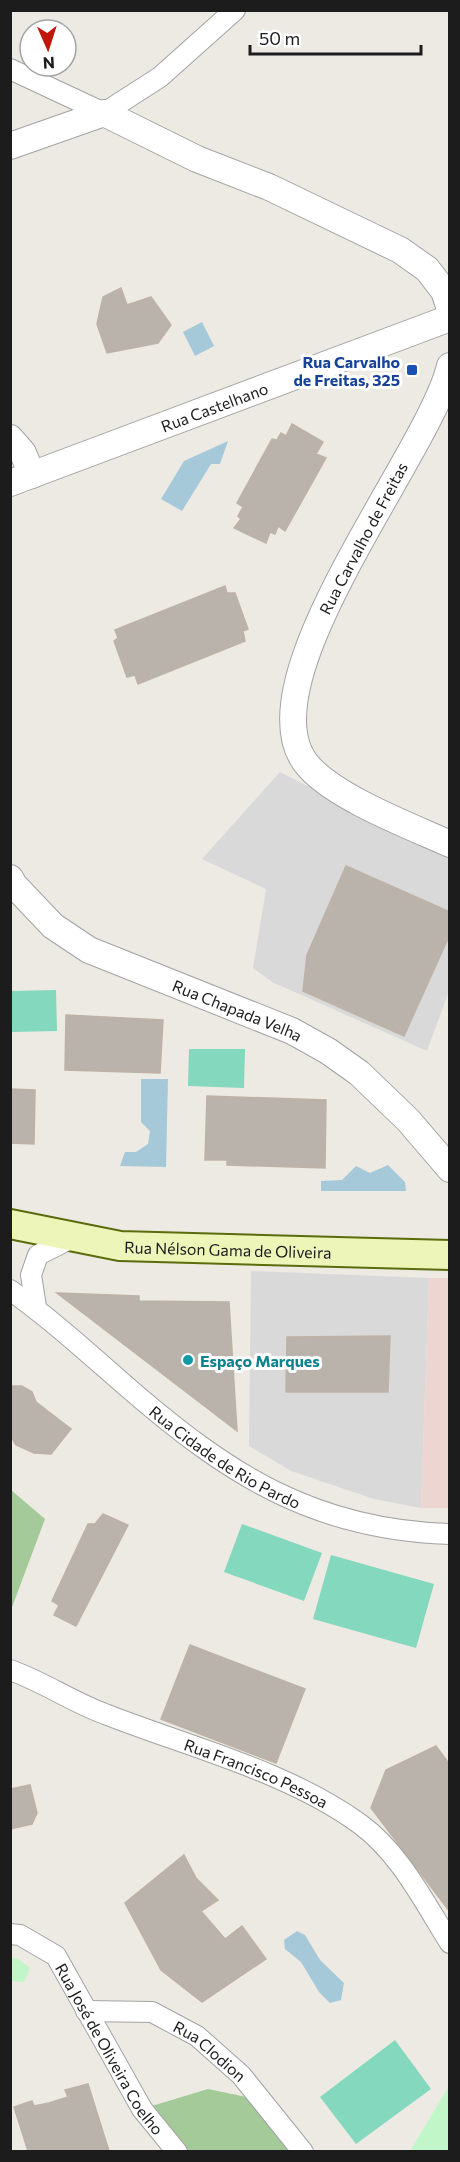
<svg xmlns="http://www.w3.org/2000/svg" width="460" height="2162" font-family="Commissioner,sans-serif">
<style>
.residential{fill:#dad9d9}
.commercial{fill:#edd5d2}
.forest{fill:#a4ca99}
.park{fill:#c1f6c9}
.pitch{fill:#84d8be}
.water{fill:#a5c9d9}
.building{fill:#b9b3ac;stroke:#beb2a6;stroke-width:1.5}
.lines{fill:none;stroke-linecap:round;stroke-linejoin:round}
.minor-casing{stroke:#a3a3a3;stroke-width:22}
.tertiary-casing{stroke:#a3a3a3;stroke-width:28}
.secondary-casing{stroke:#5a6c0b;stroke-width:32}
.minor{stroke:#fff;stroke-width:20}
.tertiary{stroke:#fff;stroke-width:26}
.secondary{stroke:#eef5b8;stroke-width:28}
.transit-dot{fill:#1a4fb4;stroke:#fff;stroke-width:2}
.culture-dot{fill:#0f9aa8;stroke:#fff;stroke-width:2}
.labels{text-anchor:middle;dominant-baseline:central;stroke-width:6;stroke-linejoin:round;paint-order:stroke}
.transit-label{font-size:16px;font-weight:bold;fill:#164399;stroke:#fff;text-anchor:end}
.street-label{font-size:16px;fill:#1c1c1c;stroke:#fff}
.culture-label{font-size:16px;font-weight:bold;fill:#0d838f;stroke:#fff;text-anchor:start}
</style>
<rect width="100%" height="100%" fill="#edeae3"/>
<path class="residential" d="M280,772L449,858V991L427,1051L272,982L253,968L266,889L202,859Z
M251,1271L429,1278L421,1508L374,1499L291,1471L249,1446Z"/>
<path class="commercial" d="M429,1278H449V1508H421Z"/>
<path class="forest" d="M11,1490L45,1519L11,1610Z
M208,2089L265,2101L303,2151H171L142,2109Z"/>
<path class="park" d="M11,1957L18,1959L30,1968L24,1982L11,1981Z
M449,2086V2151H410Z"/>
<path class="pitch" d="M56,990L57,1031L11,1032V991Z
M189,1049H245L244,1088L188,1086Z
M242,1524L322,1553L304,1601L224,1572Z
M331,1555L434,1584L416,1648L313,1619Z
M395,2040L431,2089L356,2144L320,2097Z"/>
<path class="water" d="M202,322L214,346L195,356L183,332Z
M228,441L220,464H211L182,511L161,499L184,461Z
M141,1079H168L166,1167L120,1166L125,1152H136L148,1144L150,1131L141,1122Z
M388,1165L405,1182L406,1191H321V1181L342,1180L356,1166L370,1173Z
M297,1931L305,1935L320,1960L344,1983L341,2000L330,2003L319,1992L301,1962L285,1949L284,1940Z"/>
<path class="building" d="M121,288L127,305L151,297L171,325L158,343L107,353L97,324L103,297Z
M292,424L323,442L316,454L326,458L285,531L278,526L275,534L270,532L266,543L234,528L241,519L238,516L243,507L237,503L272,439L277,440L281,433L286,436Z
M225,586L227,593H235L248,629L243,631L245,641L138,684L135,675L127,677L114,641L118,638L115,630Z
M346,866L450,912V934L404,1036L303,991L307,955Z
M66,1015L163,1020L160,1073L65,1070Z
M10,1089L35,1090L34,1144L10,1143Z
M207,1096L326,1100L325,1168L227,1165V1160H205Z
M57,1293L139,1296V1301L229,1302L237,1431Z
M390,1336L388,1392H286L287,1337Z
M10,1386H22L32,1392L36,1402L71,1429L51,1454L34,1453L16,1445L10,1435Z
M103,1514L128,1525L76,1626L54,1615L59,1605L52,1601L88,1524H95Z
M190,1645L305,1689L276,1763L161,1719Z
M436,1746L450,1765V1912L371,1808L386,1770Z
M30,1785L37,1813L32,1824L10,1829V1789Z
M184,1855L196,1878L218,1900L201,1911L225,1939L242,1926L266,1959L202,2002L161,1970L125,1903Z
M88,2084L109,2151H28L14,2107L32,2101L34,2106L49,2103L68,2097L65,2090Z"/>
<g class="lines">
<g class="minor-casing">
<g id="minor">
<path d="M10,69L104,113L160,77L235,10"/>
<path id="s1" d="M10,1290C51,1319 88,1353 126,1386C226,1473 313,1530 450,1534"/>
<path d="M36,1307L31,1275L38,1255L72,1238"/>
<path id="s2" d="M10,1670C44,1682 72,1702 105,1714C189,1747 287,1771 360,1824C400,1853 424,1902 450,1943"/>
<path id="s3" d="M10,1934L20,1935L56,1956L142,2109L177,2152"/>
<path id="s4" d="M86,2011L152,2012L197,2036L241,2075L303,2152"/>
</g>
</g>
<g class="tertiary-casing">
<g id="tertiary">
<path d="M10,146L104,113L197,159L269,187L400,250L427,269L444,291L450,309"/>
<path d="M450,366C430,453 235,690 310,768C339,799 410,826 450,844"/>
<path d="M10,438L23,453L32,475"/>
<path id="s5" d="M10,483L450,318"/>
<path id="s6" d="M10,878L14,885L53,926L89,950L292,1031L328,1051L359,1073L408,1120L450,1169"/>
</g>
</g>
<g class="secondary-casing">
<g id="secondary">
<path id="s7" d="M10,1224L120,1246L450,1255"/>
</g>
</g>
<use href="#minor" class="minor"/>
<use href="#tertiary" class="tertiary"/>
<use href="#secondary" class="secondary"/>
</g>
<rect class="transit-dot" x="406" y="364" width="12" height="12" rx="3"/>
<circle class="culture-dot" cx="188" cy="1360" r="6"/>
<g class="labels">
<g class="transit-label">
<text x="400" y="361">Rua Carvalho<tspan x="400" dy="18">de Freitas, 325</tspan></text>
</g>
<g class="street-label">
<text stroke="none"><textPath href="#s5" startOffset="218">Rua Castelhano</textPath></text>
<text transform="translate(363 538) rotate(-62)">Rua Carvalho de Freitas</text>
<text stroke="none"><textPath href="#s6" startOffset="268">Rua Chapada Velha</textPath></text>
<text stroke="none"><textPath href="#s7" startOffset="220">Rua Nélson Gama de Oliveira</textPath></text>
<text stroke="none"><textPath href="#s1" startOffset="273">Rua Cidade de Rio Pardo</textPath></text>
<text stroke="none"><textPath href="#s2" startOffset="267">Rua Francisco Pessoa</textPath></text>
<text stroke="none"><textPath href="#s3" startOffset="159">Rua José de Oliveira Coelho</textPath></text>
<text stroke="none"><textPath href="#s4" startOffset="136">Rua Clodion</textPath></text>
</g>
<g class="culture-label">
<text x="200" y="1360">Espaço Marques</text>
</g>
</g>
<rect width="460" height="2162" fill="none" stroke="#1c1c1c" stroke-width="24"/>
<g transform="translate(48 48) rotate(177)"><circle r="28" fill="#ffffff" stroke="#a4a4a4" stroke-width="1.5"/>
<path d="M0-4.5L10 22L0 15L-10 22Z" fill="#be180b"/>
<text y="-9" font-size="16" font-weight="bold" text-anchor="middle" fill="#1c1c1c">N</text>
</g>
<path d="M250 45v9h171v-9" fill="none" stroke="#1c1c1c" stroke-width="3"/>
<text x="259" y="45" font-size="18" fill="#1c1c1c" stroke="#ffffff" stroke-width="4.5" paint-order="stroke">50 m</text>
</svg>
